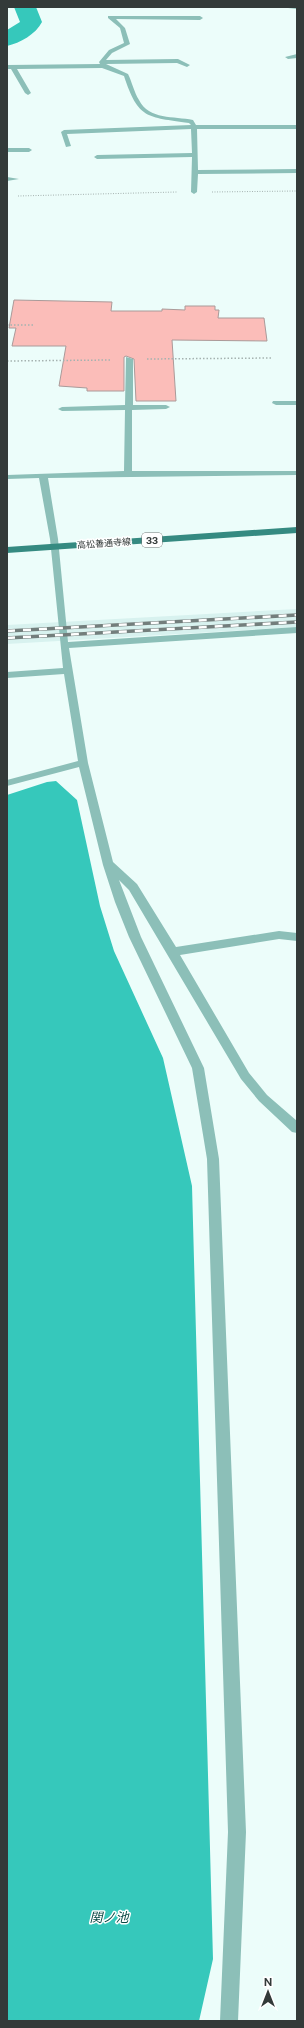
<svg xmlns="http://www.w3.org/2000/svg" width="304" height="2028" font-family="'Public Sans','Noto Sans JP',sans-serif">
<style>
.built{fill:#d8f2ef}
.water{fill:#36c8bb}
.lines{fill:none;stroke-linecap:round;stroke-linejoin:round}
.river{fill:#36c8bb;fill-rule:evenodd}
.building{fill:#fbbdb9;stroke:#aa9a99}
.path-far1{stroke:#a5b2b0;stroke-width:1;stroke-dasharray:1 1.5;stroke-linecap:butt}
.path{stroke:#a5b2b0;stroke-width:1.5;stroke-dasharray:1.5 2;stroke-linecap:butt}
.street{fill:#8cbfb8;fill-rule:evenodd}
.primary{fill:#358a81;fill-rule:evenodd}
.rail-casing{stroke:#737e7c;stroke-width:3.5}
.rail{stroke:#fff;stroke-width:2.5;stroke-dasharray:8;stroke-linecap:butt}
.labels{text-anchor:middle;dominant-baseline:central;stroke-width:3;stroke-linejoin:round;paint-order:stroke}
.shield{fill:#fff;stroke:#707574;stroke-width:1}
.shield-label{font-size:9px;font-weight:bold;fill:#333a39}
.far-street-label{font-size:9px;fill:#333a39;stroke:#fff}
.near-water-label{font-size:13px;font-style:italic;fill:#084843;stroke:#fff}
</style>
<rect width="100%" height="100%" fill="#ecfdfa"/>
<path class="built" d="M297,609V627L7,644V625Z"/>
<path class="water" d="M56,781L77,800L100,906L114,951L163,1058L192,1186L213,1959L199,2021H7V795L47,782Z"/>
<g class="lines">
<path class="river" d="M14,7H36L42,22C36,34 20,43 7,46V30L20,22Z"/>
</g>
<path class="building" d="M14,300L112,302L111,311H162V309L185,310V306H215V310H219L218,318H264L267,341L172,340L176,401H136L134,359L126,356L124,357V391H87V388L59,386L66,346H12L16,328H9Z"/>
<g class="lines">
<path class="path-far1" d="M212,192L297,191
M18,196L177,192"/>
<path class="path" d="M7,325H35
M147,359L271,358
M7,361L110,360"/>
<path class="street" d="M279,7H297V9Z
M108,16H200L203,18L200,20L116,19L125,28L130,44L112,53L106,60L178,59L190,65L187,67L177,63L106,64L128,74C132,82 134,92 139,100C149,120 174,116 193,120L196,125H297V129H197L198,170L297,169V173L198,174L197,192L194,194L191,192L192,157L97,159L94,157L97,155L192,153L191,129L67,134L71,146L66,147L61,132L64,130L191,125L189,123C147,117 138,119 124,76L102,68L17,69L31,93L28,95L25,93L11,69H7V65L100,64L99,62L109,50L124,43L120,28L108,18Z
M297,54V58L288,59L285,57Z
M7,148H29L32,150L29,152H7Z
M7,177L19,179L7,181Z
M126,357L133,359V405H166L170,407L166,409L132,410V471H297V475L48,478L58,539L68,642L297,627V633L69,648L88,763L113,862L137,884L176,947L279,931L297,933V941L279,939L180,955L249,1073L267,1095L297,1121V1133L292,1132L259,1101L241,1079L129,890L119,880L141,937L204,1068L219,1159L246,1832L238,2021H220L228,1832L207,1159L192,1068L129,937L115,902L103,865L79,767L7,786V780L78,761L64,674L7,678V672L63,668L50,539L39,478L7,479V475L124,471L125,410L62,411L58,409L62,407L125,405Z
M273,401H297V405H276L272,403Z"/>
<path class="primary" d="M297,527V533L7,553V547Z"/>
<g class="rail-casing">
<path id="rail" d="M7,631L297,615
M7,638L297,622"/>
</g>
<use href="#rail" class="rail"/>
</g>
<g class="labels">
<rect class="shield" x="142" y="533" width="20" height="14" rx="3"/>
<g class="shield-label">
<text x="152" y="540">33</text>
</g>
<g class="far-street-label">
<text transform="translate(104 543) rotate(-4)">高松善通寺線</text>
</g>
<g class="near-water-label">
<text x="109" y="1917">関ノ池</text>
</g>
</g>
<rect width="304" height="2028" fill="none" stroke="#333a39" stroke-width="16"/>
<g transform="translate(268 1992)" stroke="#ffffff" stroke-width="3" paint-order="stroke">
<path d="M0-3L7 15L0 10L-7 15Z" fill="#333a39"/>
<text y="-6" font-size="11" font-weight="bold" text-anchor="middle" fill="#333a39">N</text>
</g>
</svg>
